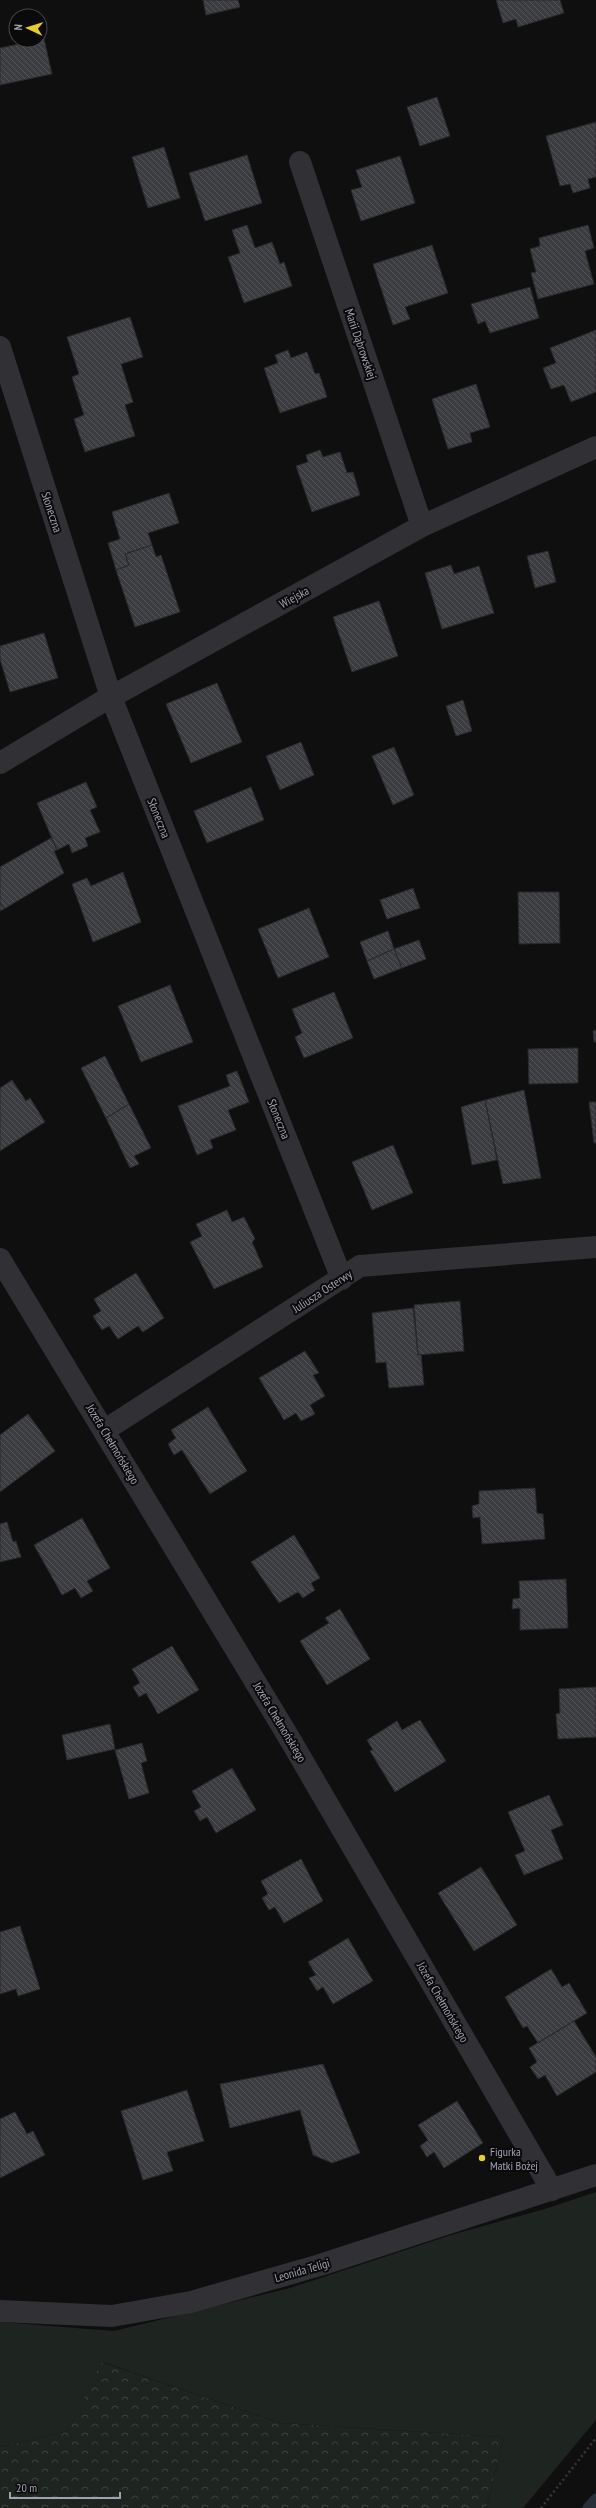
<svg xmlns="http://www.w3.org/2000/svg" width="596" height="2508" font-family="'PT Sans Narrow',sans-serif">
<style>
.grass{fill:#1e241f}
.forest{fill:url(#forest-crowns)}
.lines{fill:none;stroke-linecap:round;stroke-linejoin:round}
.stream{stroke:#292f38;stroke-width:11}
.building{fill:url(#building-back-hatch);stroke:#2a292c}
.path{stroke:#36373c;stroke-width:2.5;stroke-dasharray:2 3;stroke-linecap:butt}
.minor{stroke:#303035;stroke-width:22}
.poi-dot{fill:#e6cb31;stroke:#0a0a0b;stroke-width:1.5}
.labels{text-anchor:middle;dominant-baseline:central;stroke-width:4;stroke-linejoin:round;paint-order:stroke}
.street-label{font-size:12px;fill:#a1a2b0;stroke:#0a0a0b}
.poi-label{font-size:12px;fill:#a1a2b0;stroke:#0a0a0b;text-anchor:start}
</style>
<defs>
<pattern id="forest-crowns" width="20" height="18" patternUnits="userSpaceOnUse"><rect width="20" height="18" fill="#1e241f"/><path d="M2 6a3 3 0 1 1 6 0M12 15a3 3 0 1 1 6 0" fill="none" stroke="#3c413d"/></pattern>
<pattern id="building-back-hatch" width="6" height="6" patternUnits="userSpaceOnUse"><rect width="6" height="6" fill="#3b3c40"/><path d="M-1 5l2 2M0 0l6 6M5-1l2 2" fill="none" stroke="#545559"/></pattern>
</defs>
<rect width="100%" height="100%" fill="#0f0f10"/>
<path class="grass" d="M596,2192V2420L523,2508H486L504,2437L280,2423L102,2362L68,2431L0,2447V2322L114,2331L290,2288L451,2235L548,2208Z"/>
<path class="forest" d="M101,2362L280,2423L504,2437L486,2508H0V2447L68,2431Z"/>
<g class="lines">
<path class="stream" d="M588,2508L596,2499"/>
</g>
<path class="building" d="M203,0H238L240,7L206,15Z
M496,0H560L564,13L518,27L516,19L503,23Z
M44,39L52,74L0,85V48Z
M437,97L450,136L420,146L407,107Z
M596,122V177L588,179L590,188L573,193L570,184L560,186L546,136Z
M164,147L180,198L148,208L132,157Z
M247,155L262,203L205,221L189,173Z
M400,156L415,203L361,221L351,190L362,187L356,170Z
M247,225L255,248L272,242L280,264L284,262L292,286L244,303L228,257L240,253L232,230Z
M588,225L594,248L585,251L594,284L538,299L531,273L536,272L530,249L540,246L539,238Z
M432,245L448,293L405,307L410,319L393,325L373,264Z
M530,287L539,318L490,333L485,321L478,324L471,304Z
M130,317L143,357L121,364L133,402L125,405L135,436L85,452L74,419L84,415L72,377L79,374L67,337Z
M596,330V392L571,402L564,385L551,389L543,368L556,363L550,348Z
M288,350L291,358L307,352L315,374L319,373L327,397L280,413L264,368L278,363L275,355Z
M476,384L490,427L470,433L472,442L448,449L432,399Z
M320,450L323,457L340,452L347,473L353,472L360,495L312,512L296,466L308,462L306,455Z
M169,493L179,523L148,533L152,545L125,554L129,565L116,570L108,543L120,539L112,512Z
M152,545L156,557L161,555L180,612L135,627L116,570L129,565L125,554Z
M548,551L556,582L535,588L527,556Z
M451,565L454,574L479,566L494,613L442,629L425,573Z
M379,601L398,656L352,672L333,617Z
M44,633L58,678L10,692L0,659V646Z
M217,683L242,742L191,763L166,704Z
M463,700L472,731L456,736L446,706Z
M301,742L314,775L280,790L266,756Z
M394,747L414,795L393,805L372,756Z
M86,782L97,807L90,810L100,832L85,838L88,846L72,853L69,844L57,850L37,803Z
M251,787L264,820L207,843L194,811Z
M51,838L57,850L54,851L64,873L4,909L0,902V867Z
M123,872L141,922L93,942L72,884L87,878L91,886Z
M413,888L420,908L387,919L380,900Z
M518,892H559L560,943L519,944Z
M0,902L4,909L0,911Z
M309,908L329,957L278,978L258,929Z
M388,931L394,949L367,961L360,942Z
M419,940L426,959L402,968L394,949Z
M394,949L402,968L374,979L367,961Z
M170,985L193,1042L141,1062L118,1006Z
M334,992L353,1038L304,1058L295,1037L302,1033L292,1009Z
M596,1030V1042H594L593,1031Z
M578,1048V1083L529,1084L528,1049Z
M105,1056L129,1104L106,1118L81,1068Z
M237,1071L249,1102L228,1110L236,1130L210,1140L213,1148L197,1155L178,1106L230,1086L226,1075Z
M12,1080L26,1101L30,1098L45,1122L0,1151V1088Z
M524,1090L541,1178L503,1184L485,1100Z
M485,1100L497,1160L472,1165L461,1107Z
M589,1102H596V1143H594Z
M129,1104L151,1148L134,1156L139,1164L130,1168L106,1118Z
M393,1145L413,1193L372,1210L352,1162Z
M227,1210L232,1222L244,1217L255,1239L252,1242L263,1267L214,1289L190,1242L202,1236L196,1224Z
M136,1273L164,1318L143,1332L138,1326L118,1339L109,1326L102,1330L93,1316L101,1311L94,1299Z
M460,1301L464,1351L418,1355L414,1305Z
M413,1308L418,1355H421L424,1385L389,1388L386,1362L376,1363L372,1313Z
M305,1351L319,1373L313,1375L325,1396L310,1405L315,1414L301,1421L296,1413L284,1420L259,1378Z
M208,1407L247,1471L210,1494L182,1450L174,1455L168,1444L176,1438L171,1430Z
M28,1414L55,1451L0,1492V1435Z
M535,1488L537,1513L543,1514L545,1539L482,1544L480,1517L473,1518L472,1506L479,1504V1491Z
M82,1518L110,1568L87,1581L93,1591L81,1598L75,1588L62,1595L34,1545Z
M7,1522L13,1542L16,1541L21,1557L0,1562V1524Z
M294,1535L320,1578L311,1583L315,1590L303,1598L298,1592L279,1603L251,1562Z
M566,1579L568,1628L520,1630V1608L512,1609L513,1599L520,1598L519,1581Z
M340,1609L370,1659L327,1685L300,1641L329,1623L325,1618Z
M172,1646L199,1690L158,1714L146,1693L139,1697L133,1687L140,1683L132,1669Z
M596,1687V1737L558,1739L556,1714L560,1713L559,1689Z
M420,1720L446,1761L395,1792L370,1751L373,1750L367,1740L397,1721L402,1730Z
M110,1724L115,1749L67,1760L62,1735Z
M142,1743L147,1761L141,1763L149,1793L129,1799L115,1750Z
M232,1768L256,1810L216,1833L207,1817L200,1821L194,1811L201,1807L192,1791Z
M549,1795L563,1825L551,1830L563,1859L524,1875L515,1855L525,1851L508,1812Z
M301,1859L323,1901L284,1923L275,1907L269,1910L262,1898L268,1894L261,1881Z
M481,1867L517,1925L474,1951L438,1893Z
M20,1926L40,1989L18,1996L16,1989L0,1994V1932Z
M348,1938L373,1981L333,2004L323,1987L317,1991L309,1978L316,1975L308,1962Z
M551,1969L562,1987L569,1983L587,2013L538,2043L527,2026L523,2028L505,1997Z
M574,2021L596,2057V2072L557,2096L545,2075L538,2079L530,2067L537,2062L529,2048Z
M323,2064L360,2153L332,2163L313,2155L300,2110L230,2128L220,2084Z
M187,2090L204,2141L167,2152L173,2171L143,2180L121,2111Z
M457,2101L483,2143L444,2168L434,2152L427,2157L420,2146L428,2140L418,2125Z
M15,2112L27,2134L33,2131L45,2155L0,2178V2119Z"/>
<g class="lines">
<path class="path" d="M541,2508L596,2438"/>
<path class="minor" d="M300,162L422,526
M0,347L111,697L342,1279
M0,763L100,703L422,526L596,447
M0,1259L291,1741L552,2190
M105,1430L360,1266L596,1247
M0,2311L112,2316L191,2302L320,2265L596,2175"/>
</g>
<circle class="poi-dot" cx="482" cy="2158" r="4"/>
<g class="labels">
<g class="street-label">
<text transform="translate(361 344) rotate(71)">Marii Dąbrowskiej</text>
<text transform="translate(52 512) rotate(72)">Słoneczna</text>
<text transform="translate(294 597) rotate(-29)">Wiejska</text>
<text transform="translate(159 818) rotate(68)">Słoneczna</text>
<text transform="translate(279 1119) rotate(68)">Słoneczna</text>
<text transform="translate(322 1291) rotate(-33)">Juliusza Osterwy</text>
<text transform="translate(113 1444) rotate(59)">Józefa Chełmońskiego</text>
<text transform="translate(280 1722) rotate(59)">Józefa Chełmońskiego</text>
<text transform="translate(443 2002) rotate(60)">Józefa Chełmońskiego</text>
<text transform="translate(302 2270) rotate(-16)">Leonida Teligi</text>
</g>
<g class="poi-label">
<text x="490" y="2151">Figurka<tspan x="490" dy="14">Matki Bożej</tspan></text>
</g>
</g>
<g transform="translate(28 28) rotate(274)"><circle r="19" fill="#0a0a0b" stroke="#46474d"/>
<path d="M0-3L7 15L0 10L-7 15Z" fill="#e6cb31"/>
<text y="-6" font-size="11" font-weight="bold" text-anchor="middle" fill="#a1a2b0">N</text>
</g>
<path d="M10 2492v6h110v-6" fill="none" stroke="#a1a2b0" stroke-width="2"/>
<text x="16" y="2492" font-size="12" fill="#a1a2b0" stroke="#0a0a0b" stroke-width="3" paint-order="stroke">20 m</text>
</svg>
